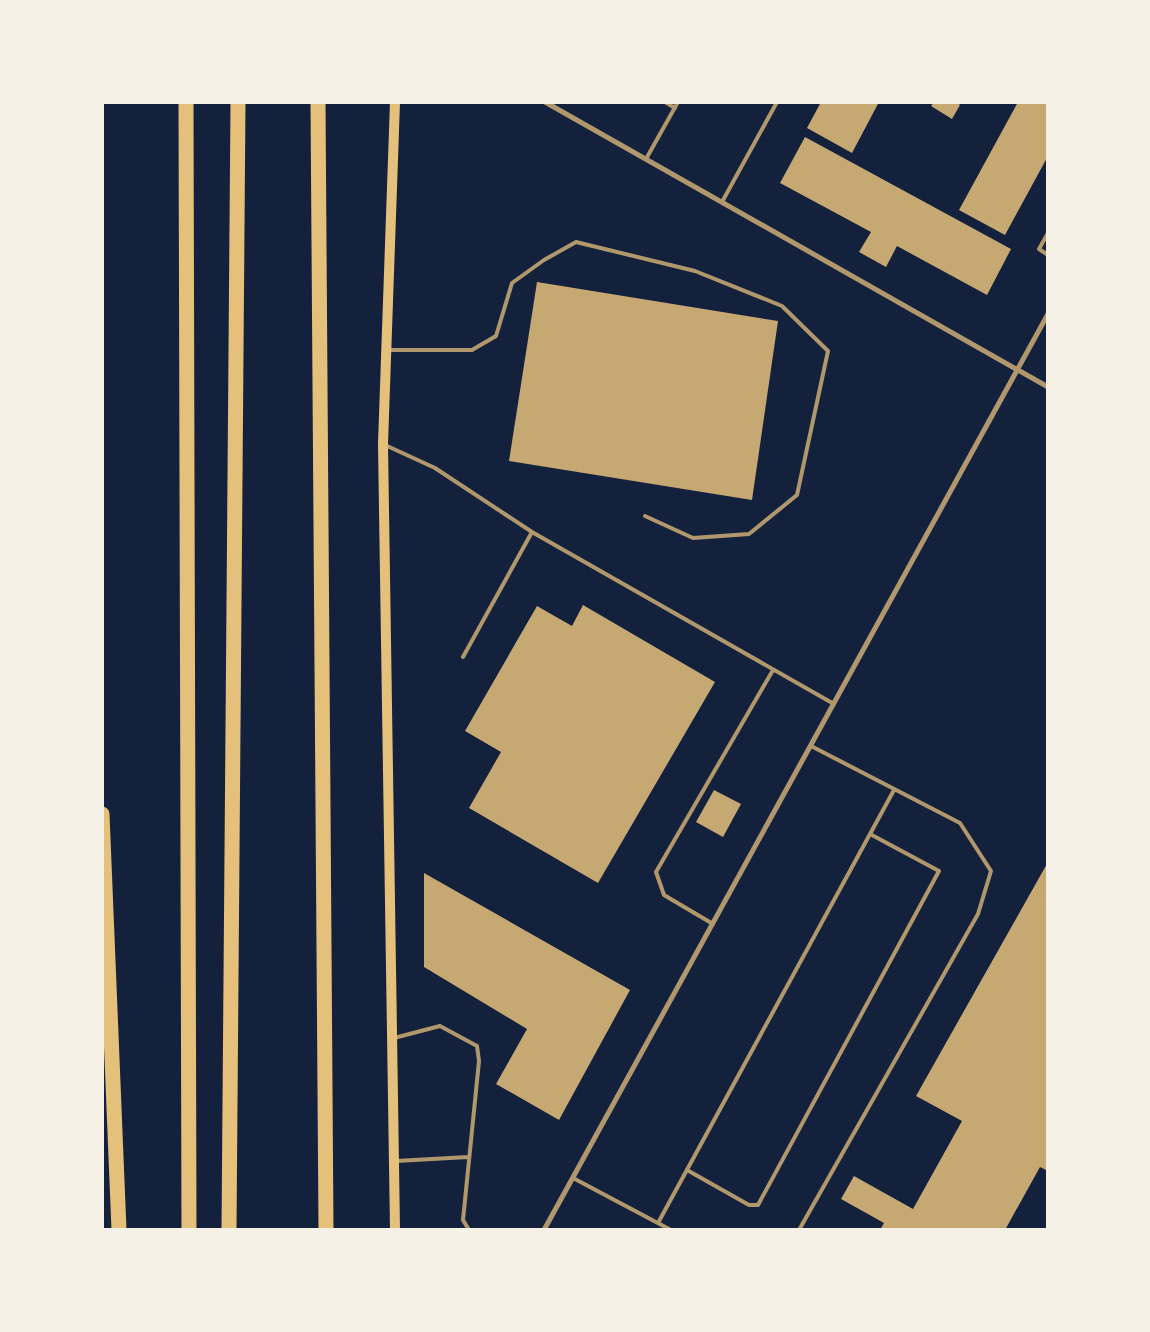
<svg xmlns="http://www.w3.org/2000/svg" width="1150" height="1332" font-family="Inter,sans-serif">
<style>
.building{fill:#c6a872}
.lines{fill:none;stroke-linecap:round;stroke-linejoin:round}
.service{stroke:#b1986c;stroke-width:4}
.minor{stroke:#b1986c;stroke-width:5}
.secondary{stroke:#e5c07b;stroke-width:10}
.motorway{stroke:#e5c07b;stroke-width:15}
</style>
<rect width="100%" height="100%" fill="#14213d"/>
<path class="building" d="M821,102H879L852,153L807,128Z
M934,102H957L960,105L952,119L931,106Z
M1018,102H1048V156L1005,235L959,210Z
M805,137L1011,249L987,295L897,246L886,267L859,252L871,232L780,183Z
M537,282L778,321L752,500L509,461Z
M583,605L715,682L598,883L469,808L501,752L465,731L537,606L572,626Z
M714,790L741,804L723,837L696,822Z
M1048,862V1171L1040,1167L1005,1230H880L884,1223L841,1199L854,1176L913,1209L962,1121L916,1096Z
M424,873L630,990L559,1120L496,1084L527,1029L424,967Z"/>
<g class="lines">
<path class="service" d="M665,102L675,108
M646,159L678,102
M722,202L777,102
M1048,233L1039,249L1048,255
M387,350H472L496,336L512,283L544,260L576,242L695,271L782,306L828,351L797,495L749,534L693,538L645,516
M385,445L435,468L532,532L834,704
M463,657L532,532
M713,924L664,895L656,872L773,670
M394,1038L440,1026L477,1046L479,1061L463,1220L469,1230
M396,1161L468,1157
M687,1170L749,1205H758L939,871L870,834
M573,1178L671,1230
M658,1223L894,790
M799,1230L978,914L991,871L960,823L811,746"/>
<path class="minor" d="M545,102L1048,387
M544,1230L1048,314"/>
<path class="secondary" d="M395,1230L383,444L395,102"/>
<path class="motorway" d="M186,102L189,1230
M318,102L326,1230
M102,814L119,1230
M229,1230L238,102"/>
</g>
<rect width="1150" height="1332" fill="none" stroke="#f6f1e7" stroke-width="208"/>
</svg>
